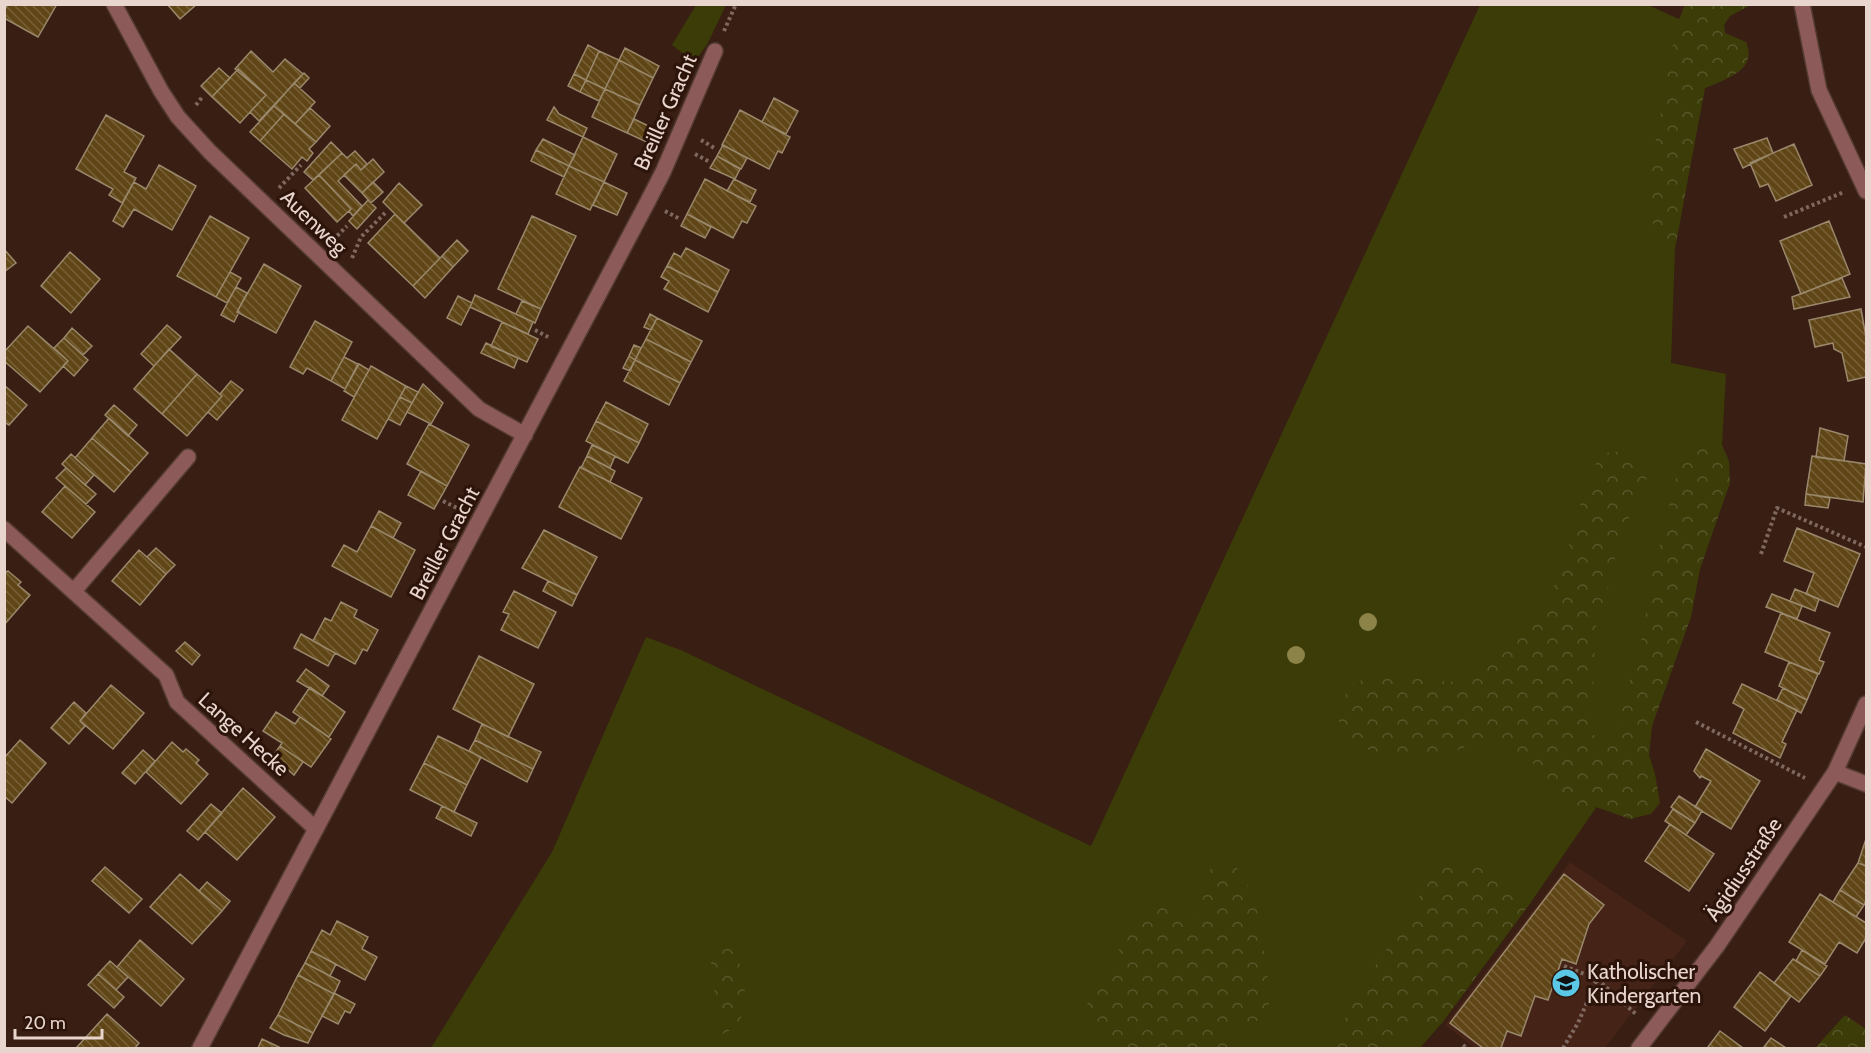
<svg xmlns="http://www.w3.org/2000/svg" width="1871" height="1053" font-family="Cabin,sans-serif">
<style>
.built{fill:#452417}
.grass{fill:#3b3c08}
.forest{fill:url(#forest-crowns)}
.building{fill:url(#building-back-hatch);stroke:#9a886c;stroke-width:1.5}
.lines{fill:none;stroke-linecap:round;stroke-linejoin:round}
.minor-casing{stroke:#543b31;stroke-width:18}
.path{stroke:#7f685f;stroke-width:4;stroke-dasharray:3 3;stroke-linecap:butt}
.minor{stroke:#8d5a5a;stroke-width:15}
.tree{fill:#8c8348}
.labels{text-anchor:middle;dominant-baseline:central;stroke-width:6;stroke-linejoin:round;paint-order:stroke}
.street-label{font-size:21px;fill:#e7d5ce;stroke:#2d140a}
.poi-label{font-size:21px;fill:#e7d5ce;stroke:#2d140a;text-anchor:start}
</style>
<defs>
<pattern id="forest-crowns" width="20" height="18" patternUnits="userSpaceOnUse" patternTransform="scale(1.5)"><rect width="20" height="18" fill="#3b3c08"/><path d="M2 6a3 3 0 1 1 6 0M12 15a3 3 0 1 1 6 0" fill="none" stroke="#57572b"/></pattern>
<pattern id="building-back-hatch" width="6" height="6" patternUnits="userSpaceOnUse" patternTransform="scale(1.5)"><rect width="6" height="6" fill="#604616"/><path d="M-1 5l2 2M0 0l6 6M5-1l2 2" fill="none" stroke="#776037"/></pattern>
</defs>
<rect width="100%" height="100%" fill="#381e13"/>
<path class="built" d="M1570,862L1687,941L1605,1048H1475L1445,1025Z"/>
<path class="grass" d="M696,5H726L707,45L694,62L672,45Z
M1480,5H1648L1714,35L1675,248L1671,363L1726,374L1722,445L1624,767L1531,902L1442,1023L1420,1048H431L552,852L646,637L683,651L1091,846Z"/>
<path class="forest" d="M1685,5H1751L1730,16L1724,25L1725,33L1746,42C1758,70 1726,79 1705,88L1675,248L1666,245L1650,219L1647,189L1677,24Z
M1696,441L1722,445L1729,461L1730,483L1700,569L1691,617L1652,726L1649,755L1655,774L1660,803L1651,814L1630,819L1596,807L1561,805L1541,773L1527,757L1513,750L1493,743H1474L1444,756L1416,759L1379,755L1353,742L1340,729L1337,708L1352,684L1370,677L1408,676L1435,681L1463,682L1474,680L1488,665L1515,643L1548,600L1564,563L1585,488L1595,465L1605,453L1627,451L1643,458L1648,474L1639,503L1624,525L1616,544L1614,570L1596,623L1591,733L1603,741L1614,737L1644,630L1648,592L1680,462L1686,444Z
M1232,862C1259,893 1260,925 1266,963C1268,983 1271,993 1268,1014L1255,1022L1228,1031L1235,1048H1110L1090,1012L1085,995L1105,972L1142,913L1166,906L1189,917L1202,911L1204,882L1212,866Z
M1448,862L1479,864L1495,873L1509,889L1531,902L1442,1023L1411,1030L1393,1048H1332C1342,1023 1355,998 1369,975C1379,959 1391,945 1400,929C1415,904 1426,881 1448,862Z
M727,946C730,949 734,953 737,957C745,973 749,1006 739,1022C735,1029 727,1032 720,1035L709,947Z
M1845,1015L1866,1029V1048H1815Z"/>
<path class="building" d="M8,4H57L38,37L4,18V11Z
M167,4H197L180,19Z
M588,45L599,51L586,80L574,74Z
M625,48L659,66L653,78L619,60Z
M251,51L273,72L285,59L303,74L259,121L250,112L266,95L235,69Z
M599,51L619,60L605,89L586,80Z
M619,60L653,78L640,105L605,89Z
M219,68L230,78L212,97L201,86Z
M238,69L266,95L240,123L212,97Z
M304,73L309,78L300,88L294,83Z
M574,74L586,80L580,92L568,86Z
M586,80L605,89L599,101L580,92Z
M294,83L315,102L295,124L274,106Z
M605,89L640,105L627,133L592,117Z
M774,98L798,111L786,134L762,122Z
M274,106L284,114L260,141L250,132Z
M554,107L559,114L587,128L583,137L547,120Z
M310,108L330,126L316,142L295,124Z
M740,110L790,137L782,153L778,151L769,169L722,145Z
M284,114L316,142L309,149L313,153L307,161L302,157L292,169L260,141Z
M106,115L144,136L124,172L136,178L122,203L109,195L113,189L76,169Z
M634,119L657,130L651,144L627,133Z
M583,137L617,154L604,182L569,166Z
M1767,138L1773,153L1743,168L1734,149Z
M543,139L575,155L569,166L536,150Z
M331,142L342,153L313,180L304,172Z
M1794,144L1812,185L1776,201L1768,184L1760,187L1750,163Z
M723,145L747,158L741,169L717,156Z
M536,150L569,166L564,177L531,161Z
M355,151L367,164L361,170L356,164L338,181L362,206L353,216L349,211L351,209L319,175L342,153L347,158Z
M717,156L740,169L735,179L710,168Z
M373,159L384,172L362,193L344,175L356,164L361,170Z
M159,165L196,186L172,230L134,209L123,227L113,221L134,182L146,189Z
M569,166L604,182L590,210L556,194Z
M319,175L351,209L337,222L305,188Z
M705,179L756,206L747,223L742,221L733,238L687,214Z
M734,179L756,190L750,202L727,191Z
M373,182L383,192L371,203L362,193Z
M604,182L627,193L617,215L593,205Z
M399,183L422,205L404,223L383,202Z
M368,200L376,208L357,229L349,221Z
M395,214L440,258L413,286L368,243Z
M687,214L711,227L705,238L681,226Z
M210,216L249,238L216,297L177,276Z
M532,216L576,236L541,309L498,289Z
M1829,221L1850,274L1801,294L1780,241Z
M457,240L468,251L453,267L442,256Z
M686,248L729,270L718,292L667,266L674,253L681,257Z
M4,249L16,263L4,272Z
M70,252L100,279L71,313L41,286Z
M442,256L453,267L425,298L413,286Z
M264,264L301,286L276,333L237,312Z
M667,266L718,292L708,312L664,289L669,281L661,277Z
M230,272L241,278L227,303L216,297Z
M1842,278L1850,297L1794,309L1792,297Z
M236,287L247,293L237,312H239L234,322L221,315Z
M475,295L533,322L528,334L470,307Z
M458,296L472,303L461,325L447,318Z
M522,301L541,309L535,323L516,314Z
M1861,309L1866,337V377L1848,381L1842,353L1834,349L1833,343L1815,347L1809,320Z
M650,314L657,318L651,330L644,327Z
M657,318L702,341L691,362L646,339Z
M315,321L352,342L331,381L307,368L303,374L290,367Z
M502,322L538,339L527,362L491,346Z
M167,325L181,337L154,366L141,354Z
M28,326L68,361L40,392L4,361V352Z
M72,328L92,346L83,355L64,338Z
M64,338L88,360L74,376L63,366L68,361L54,348Z
M646,339L691,362L680,383L635,360Z
M486,343L518,358L514,368L481,353Z
M634,345L641,348L635,360L629,356Z
M169,349L197,374L162,414L134,389Z
M629,356L635,360L630,371L623,368Z
M344,357L358,364L345,389L331,381Z
M635,360L680,383L669,405L624,381Z
M359,364L369,370L354,397L344,391Z
M371,366L406,386L377,439L342,420Z
M197,374L222,396L187,436L162,414Z
M231,381L243,390L217,420L208,412L222,396L220,394Z
M423,384L443,403L431,424L407,412Z
M4,385L27,405L9,425L4,422Z
M406,386L418,392L412,403L400,397Z
M400,397L412,403L400,425L388,419Z
M606,402L648,424L639,443L596,421Z
M114,405L137,425L128,436L105,415Z
M109,418L148,453L131,472L92,438Z
M596,421L639,443L628,463L586,441Z
M429,424L469,445L447,486L407,464Z
M1820,428L1848,436L1844,461L1816,457Z
M92,438L131,472L114,492L75,458Z
M592,445L615,456L610,468L587,456Z
M71,454L94,475L85,485L62,464Z
M587,456L615,471L610,482L581,468Z
M1812,456L1866,464L1863,502L1806,494Z
M580,467L642,498L621,539L559,507Z
M66,468L96,494L86,504L56,478Z
M421,471L447,486L434,509L408,495Z
M65,486L95,512L72,538L42,512Z
M1806,494L1830,498L1828,508L1805,505Z
M379,511L401,523L393,538L371,526Z
M371,526L415,550L391,597L332,566L344,545L357,552Z
M1797,528L1860,554L1838,607L1806,594L1814,573L1784,561Z
M544,530L597,557L577,595L522,568Z
M156,548L175,565L166,574L147,557Z
M139,550L166,574L140,605L112,581Z
M8,571L21,582L18,585L30,595L4,625V573Z
M548,581L577,595L572,606L543,591Z
M1795,589L1819,599L1815,611L1790,601Z
M514,591L556,612L538,648L501,630L509,614L503,612Z
M1772,594L1802,606L1797,619L1766,607Z
M341,602L357,610L354,617L378,630L367,651L363,649L355,664L313,641L325,618L331,621Z
M1781,613L1830,633L1819,660L1824,662L1819,674L1765,652Z
M301,634L335,653L328,666L294,648Z
M185,642L200,655L192,665L176,651Z
M479,656L534,684L508,737L453,709Z
M1789,662L1818,674L1807,700L1779,686Z
M306,669L329,686L322,696L297,681Z
M1742,684L1797,710L1782,742L1786,744L1780,758L1733,733L1744,709L1733,703Z
M111,685L144,713L113,749L80,721Z
M310,687L345,712L329,737L293,712Z
M1783,688L1807,700L1801,713L1777,700Z
M74,702L86,713L80,721L85,726L69,744L51,728Z
M276,712L295,724L300,717L331,739L311,767L280,746L282,743L263,731Z
M482,724L541,752L533,769L475,740Z
M438,736L481,757L467,785L424,763Z
M20,740L46,763L12,803L4,796V758Z
M475,740L533,769L527,782L469,751Z
M172,742L183,752L186,749L199,760L196,763L208,774L181,804L146,772Z
M280,746L303,762L294,775L273,756Z
M1706,749L1760,781L1731,829L1695,807L1711,781L1701,776L1700,778L1694,771Z
M143,750L155,761L135,784L122,773Z
M424,763L467,785L454,812L410,790Z
M243,788L275,817L237,860L205,832Z
M1679,796L1702,811L1695,823L1671,807Z
M211,804L222,813L198,840L187,831Z
M442,806L477,823L471,836L436,818Z
M1673,809L1695,823L1686,835L1665,821Z
M1670,824L1714,854L1689,891L1645,861Z
M1866,839V866L1858,863Z
M1858,863L1866,866V901L1864,905L1840,890Z
M105,867L142,899L129,913L92,881Z
M180,874L222,911L192,944L150,907Z
M1564,874L1604,905L1589,924L1576,964L1562,959L1548,1000L1535,996L1521,1036L1507,1031L1501,1048H1483L1450,1023Z
M207,882L230,901L222,911L199,891Z
M1840,890L1864,905L1856,917L1833,902Z
M1820,894L1866,923V938L1857,953L1839,942L1825,964L1789,942Z
M337,921L368,937L362,949L377,957L365,980L311,951L322,930L330,935Z
M140,940L184,979L161,1006L117,967Z
M1802,950L1827,966L1820,976L1796,961Z
M311,951L336,964L330,976L305,963Z
M1793,959L1820,976L1799,1002L1774,983Z
M110,961L128,977L116,990L98,974Z
M305,963L340,981L334,994L298,975Z
M1760,972L1791,996L1765,1031L1734,1007Z
M98,974L124,997L114,1008L88,985Z
M298,975L334,994L313,1033L278,1015Z
M334,993L355,1004L350,1013L345,1011L338,1024L322,1016Z
M107,1014L139,1043L135,1048H79L77,1047Z
M278,1015L313,1033L308,1043L284,1035L270,1028Z
M1720,1031L1743,1048H1709L1708,1047Z
M1771,1038L1786,1048H1766L1764,1047Z
M262,1039L281,1048H283H258Z"/>
<g class="lines">
<g class="minor-casing">
<path id="minor" d="M114,4L161,91L178,117L210,152L479,409L525,435
M1802,4L1819,90L1866,191
M4,529L166,675L177,702L316,829
M74,591L188,457
M1835,772L1866,784
M200,1048L647,203L663,172L715,51
M1639,1048L1717,946L1835,772L1866,704"/>
</g>
<path class="path" d="M724,31L736,4
M196,105L203,96
M701,140L716,149
M695,154L710,162
M279,188L301,165
M665,211L680,219
M1784,217L1844,192
M333,240L347,226
M352,258L361,237L385,213
M535,330L550,338
M443,501L461,510
M1761,554L1777,508L1866,547
M1696,722L1805,778
M1564,966L1597,979L1637,1015
M1463,1045L1467,1048
M1563,1048L1578,1023L1597,979"/>
<use href="#minor" class="minor"/>
</g>
<g class="tree">
<circle cx="1368" cy="622" r="9"/>
<circle cx="1296" cy="655" r="9"/>
</g>
<defs>
<g id="school-disc" transform="scale(1.5)"><circle r="9.5" fill="#5bc8e6" stroke="#2d140a"/><path d="M0-5L7-2L0 1L-7-2ZM-4 1L0 2.5L4 1V4Q0 6-4 4Z" fill="#111"/></g>
</defs>
<g fill-rule="evenodd">
<use href="#school-disc" x="1566" y="983"/>
</g>
<g class="labels">
<g class="street-label">
<text transform="translate(665 112) rotate(-66)">Breiller Gracht</text>
<text transform="translate(314 222) rotate(44)">Auenweg</text>
<text transform="translate(444 543) rotate(-62)">Breiller Gracht</text>
<text transform="translate(244 734) rotate(42)">Lange Hecke</text>
<text transform="translate(1743 869) rotate(-56)">Ägidiusstraße</text>
</g>
<g class="poi-label">
<text x="1587" y="971">Katholischer<tspan x="1587" dy="24">Kindergarten</tspan></text>
</g>
</g>
<rect width="1871" height="1053" fill="none" stroke="#e7d5ce" stroke-width="12"/>
<path d="M15 1029v9h87v-9" fill="none" stroke="#e7d5ce" stroke-width="3"/>
<text x="24" y="1029" font-size="18" fill="#e7d5ce" stroke="#2d140a" stroke-width="4.5" paint-order="stroke">20 m</text>
</svg>
